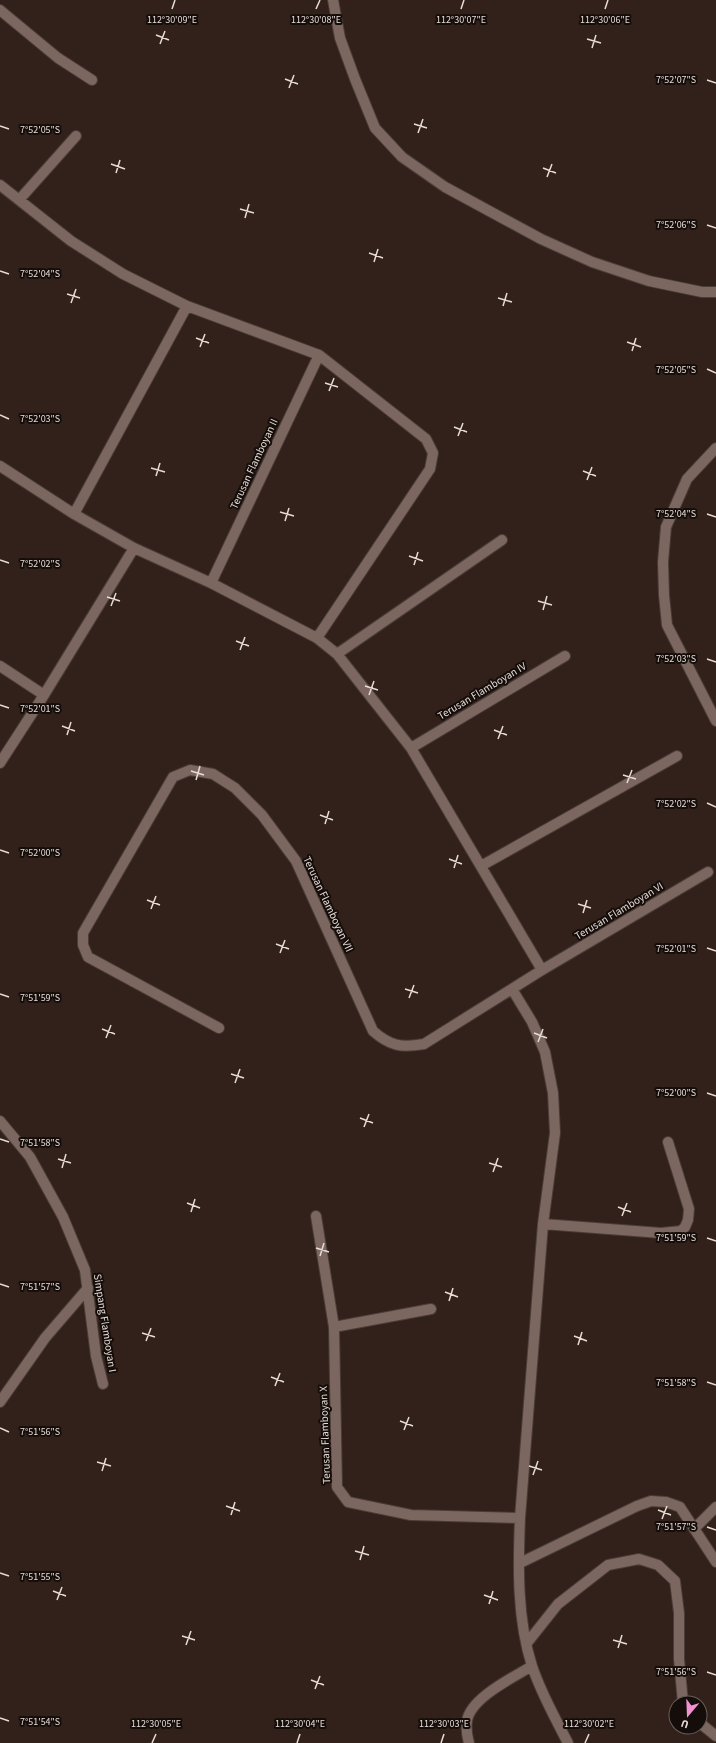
<svg xmlns="http://www.w3.org/2000/svg" width="716" height="1743" font-family="'Source Sans 3',sans-serif">
<style>
.lines{fill:none;stroke-linecap:round;stroke-linejoin:round}
.street-casing{stroke:#4a3c37;stroke-width:12}
.street{stroke:#7b675f;stroke-width:10}
.ticks{fill:none;stroke:#e6dbd6;stroke-width:1.5}
.labels{text-anchor:middle;dominant-baseline:central;stroke-width:4;stroke-linejoin:round;paint-order:stroke}
.street-label{font-size:11px;fill:#e6dbd6;stroke:#140d0a}
.ticks-label{font-size:10px;text-anchor:middle;fill:#e6dbd6;stroke:#140d0a;stroke-width:4;stroke-linejoin:round;paint-order:stroke}
</style>
<rect width="100%" height="100%" fill="#32211a"/>
<g class="lines">
<g class="street-casing">
<path id="street" d="M333,0L340,38L355,79L375,128L402,157L445,187L541,239L592,262L649,281L702,292H716
M0,10L58,58L92,80
M0,185L71,241L123,274L187,306L319,355L426,439L433,453L430,469L317,638
M19,200L76,136
M716,448L687,479L666,527L663,562L664,595L667,625L716,721
M0,466L74,514L187,306
M74,514L134,548L211,583L317,638L337,654L411,748L542,970
M211,583L319,355
M337,654L502,540
M0,666L44,695
M411,748L565,656
M0,763L44,695L134,548
M481,866L677,756
M512,989L532,1022L545,1052L553,1093L555,1133L543,1224L520,1518C518,1567 517,1619 532,1666C541,1693 555,1718 568,1743
M219,1028L88,957L83,945V933L173,777L190,770L213,774L235,788L262,815L296,861L373,1031C390,1046 401,1048 424,1044L542,970L708,872
M0,1121L30,1157L63,1217L85,1270L96,1356L103,1384
M316,1216L334,1327L337,1487L348,1502L411,1515L520,1518
M543,1224L661,1233L681,1231L685,1227L688,1220L689,1209L668,1142
M334,1327L431,1309
M0,1402L45,1338L88,1288
M694,1529L716,1507
M520,1563L637,1506L651,1501L666,1502L680,1507L716,1562
M527,1643L558,1604L608,1565L639,1559L658,1565L675,1581L679,1613V1659L683,1703
M700,1723L716,1736
M469,1743C467,1736 466,1728 467,1721C470,1698 514,1677 532,1666"/>
</g>
<use href="#street" class="street"/>
</g>
<path class="ticks" d="M172,9L175,0M316,9L320,0M461,9L464,0M605,9L608,0M156,35L169,40M587,39L601,43M160,44L165,31M592,48L596,35M285,79L298,84M707,80L716,83M289,88L294,75M414,124L427,128M0,126L9,129M418,133L423,119M111,164L125,169M543,168L556,173M116,173L120,160M547,177L552,164M240,209L254,213M245,218L249,204M707,225L716,228M369,253L383,258M374,262L378,249M0,271L9,274M67,294L80,298M498,298L512,302M71,303L76,289M503,306L507,293M196,338L209,343M627,342L641,347M200,347L205,334M632,351L636,338M707,369L716,373M325,383L338,387M329,391L334,378M0,415L9,419M454,427L467,432M458,436L463,423M151,468L165,472M583,471L596,476M156,476L160,463M587,480L592,467M280,512L294,516M707,514L716,517M285,521L289,508M409,556L423,561M0,560L9,563M414,565L418,552M107,597L120,601M538,601L552,605M111,606L116,593M543,610L547,596M236,641L249,646M240,650L245,637M707,659L716,662M365,686L378,690M369,695L374,681M0,705L9,708M62,726L75,731M494,730L507,735M67,735L71,722M498,739L503,726M191,771L204,775M623,775L636,779M196,780L200,766M627,783L632,770M707,803L716,807M320,815L333,820M325,824L329,811M0,850L9,853M449,859L462,864M454,868L458,855M147,900L160,905M578,904L591,908M151,909L156,896M583,913L587,900M276,944L289,949M707,948L716,951M280,953L285,940M405,989L418,993M0,994L9,997M409,998L414,985M102,1029L115,1034M534,1033L547,1038M106,1038L111,1025M538,1042L543,1029M231,1074L244,1078M235,1083L240,1069M707,1093L716,1096M360,1118L373,1123M364,1127L369,1114M0,1139L9,1142M58,1159L71,1163M489,1163L502,1167M62,1168L66,1154M493,1172L498,1158M187,1203L200,1208M618,1207L631,1212M191,1212L195,1199M622,1216L627,1203M707,1238L716,1241M316,1248L329,1252M320,1256L324,1243M0,1284L9,1287M445,1292L458,1297M449,1301L453,1288M142,1333L155,1337M574,1336L587,1341M146,1341L151,1328M578,1345L582,1332M271,1377L284,1382M707,1382L716,1385M275,1386L280,1373M400,1421L413,1426M0,1428L9,1432M404,1430L409,1417M97,1462L111,1466M529,1466L542,1470M102,1471L106,1458M533,1475L538,1461M226,1506L240,1511M658,1510L671,1515M231,1515L235,1502M662,1519L667,1506M707,1527L716,1530M355,1551L369,1555M360,1560L364,1546M0,1573L9,1576M53,1591L66,1596M484,1595L498,1600M57,1600L62,1587M489,1604L493,1591M182,1636L195,1640M613,1640L627,1644M186,1645L191,1631M618,1648L622,1635M707,1672L716,1675M311,1680L324,1685M315,1689L320,1676M0,1718L9,1721M152,1743L156,1734M297,1743L300,1734M441,1743L444,1734M585,1743L589,1734"/>
<g class="labels">
<g class="street-label">
<text transform="translate(254 464) rotate(-65)">Terusan Flamboyan II</text>
<text transform="translate(482 691) rotate(-31)">Terusan Flamboyan IV</text>
<text transform="translate(328 904) rotate(65)">Terusan Flamboyan VII</text>
<text transform="translate(619 911) rotate(-31)">Terusan Flamboyan VI</text>
<text transform="translate(105 1323) rotate(81)">Simpang Flamboyan I</text>
<text transform="translate(325 1435) rotate(-92)">Terusan Flamboyan X</text>
</g>
</g>
<g class="ticks-label">
<text x="316" y="23">112°30'08"E</text>
<text x="461" y="23">112°30'07"E</text>
<text x="172" y="23">112°30'09"E</text>
<text x="605" y="23">112°30'06"E</text>
<text x="676" y="83">7°52'07"S</text>
<text x="40" y="133">7°52'05"S</text>
<text x="676" y="228">7°52'06"S</text>
<text x="40" y="277">7°52'04"S</text>
<text x="676" y="373">7°52'05"S</text>
<text x="40" y="422">7°52'03"S</text>
<text x="676" y="517">7°52'04"S</text>
<text x="40" y="567">7°52'02"S</text>
<text x="676" y="662">7°52'03"S</text>
<text x="40" y="712">7°52'01"S</text>
<text x="676" y="807">7°52'02"S</text>
<text x="40" y="856">7°52'00"S</text>
<text x="676" y="952">7°52'01"S</text>
<text x="40" y="1001">7°51'59"S</text>
<text x="676" y="1096">7°52'00"S</text>
<text x="40" y="1146">7°51'58"S</text>
<text x="676" y="1241">7°51'59"S</text>
<text x="40" y="1290">7°51'57"S</text>
<text x="676" y="1386">7°51'58"S</text>
<text x="40" y="1435">7°51'56"S</text>
<text x="676" y="1530">7°51'57"S</text>
<text x="40" y="1580">7°51'55"S</text>
<text x="676" y="1675">7°51'56"S</text>
<text x="40" y="1725">7°51'54"S</text>
<text x="156" y="1727">112°30'05"E</text>
<text x="300" y="1727">112°30'04"E</text>
<text x="444" y="1727">112°30'03"E</text>
<text x="589" y="1727">112°30'02"E</text>
</g>
<g transform="translate(688 1715) rotate(199)"><circle r="19" fill="#140d0a" stroke="#685f5c"/>
<path d="M0-3L7 15L0 10L-7 15Z" fill="#f391d5"/>
<text y="-6" font-size="11" font-weight="bold" text-anchor="middle" fill="#e6dbd6">U</text>
</g>
</svg>
